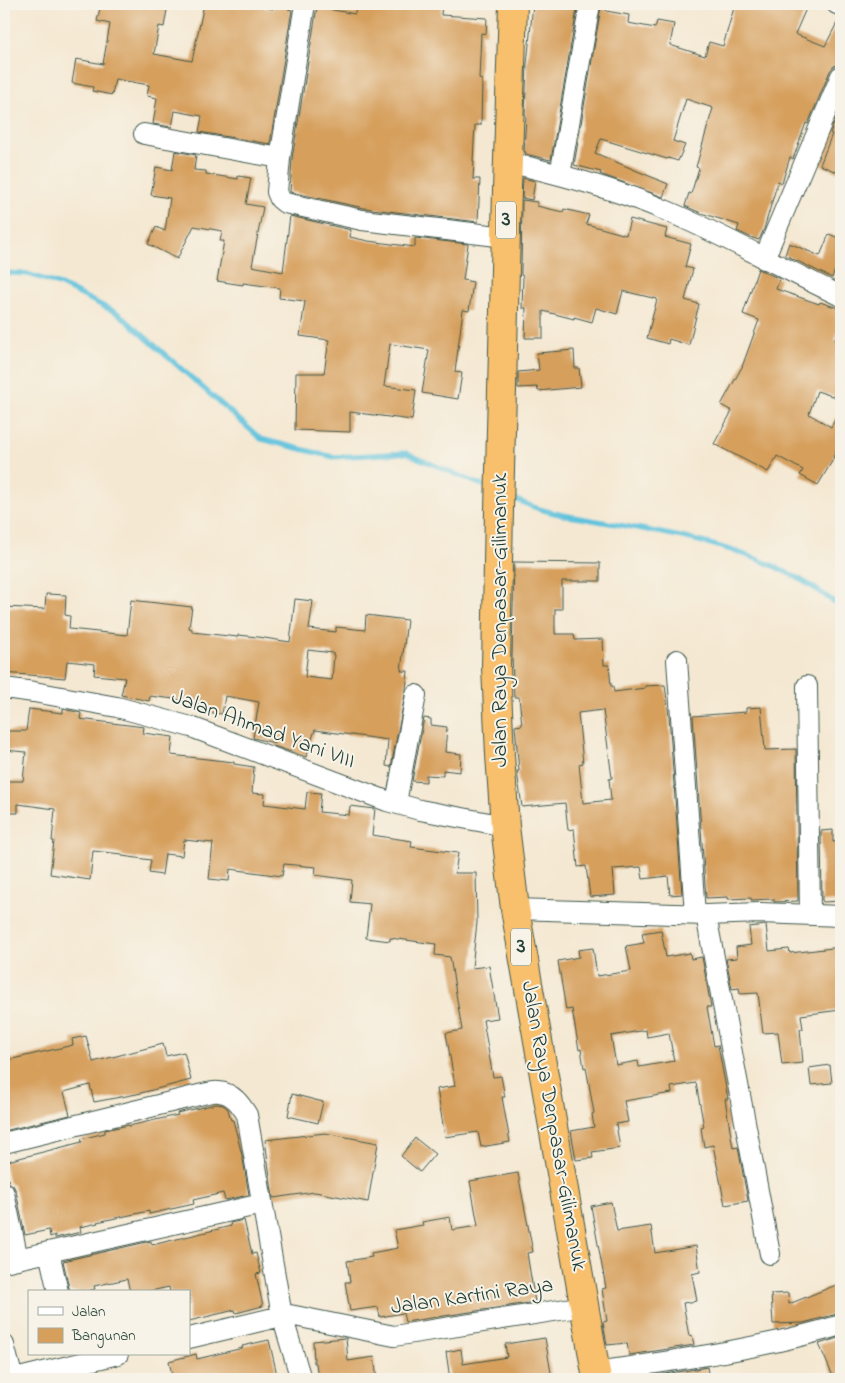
<svg xmlns="http://www.w3.org/2000/svg" width="845" height="1383" font-family="'Indie Flower',sans-serif">
<style>
.lines{fill:none;stroke-linecap:round;stroke-linejoin:round}
.stream{stroke:#5fc2dd;stroke-width:5}
.building{fill:#d69f5c;fill-rule:evenodd}
.minor-casing{stroke:#3f574c;stroke-width:22}
.highway-casing{stroke:#3f574c;stroke-width:30}
.minor{stroke:#fff;stroke-width:20}
.highway{stroke:#f8bf6c;stroke-width:28}
.labels{text-anchor:middle;dominant-baseline:central;stroke-width:4;stroke-linejoin:round;paint-order:stroke}
.shield{fill:#f7f3e8;stroke:#60746a;stroke-width:1}
.shield-label{font-size:21px;font-weight:bold;fill:#1f3d34}
.street-label{font-size:22px;fill:#1f3d34;stroke:#f7f3e8}
</style>
<rect width="100%" height="100%" fill="#f7f3e8"/>
<filter id="ink" filterUnits="userSpaceOnUse"><feTurbulence type="fractalNoise" baseFrequency=".02" numOctaves="2"/><feDisplacementMap in="SourceGraphic" scale="10" xChannelSelector="R" yChannelSelector="G"/><feConvolveMatrix kernelMatrix="1 2 1 2 8 2 1 2 1" color-interpolation-filters="sRGB"/></filter>
<filter id="wash" filterUnits="userSpaceOnUse"><feTurbulence type="fractalNoise" baseFrequency=".0096" numOctaves="4" result="noise"/><feDisplacementMap in="SourceGraphic" scale="20" xChannelSelector="R" yChannelSelector="G"/><feGaussianBlur stdDeviation="1.12" result="paint"/><feColorMatrix in="noise" values="0 0 0 0 0 0 0 0 0 0 0 0 0 0 0 0 0 1.4 0 .05"/><feComposite in="paint" operator="in"/></filter>
<g filter="url(#wash)">
<rect width="100%" height="100%" fill="#f4e8d2"/>
<g class="lines">
<path class="stream" d="M4,273L28,274L61,285L119,314L261,439L333,457L406,453L491,489
M508,496C519,501 531,507 543,510C562,516 583,518 603,522C686,537 775,551 841,608"/>
</g>
<g id="blocks">
<path class="building" d="M101,4H168L164,27L159,26L154,54L192,61L204,4H246L273,9L274,4H289L288,9L292,10L270,144L199,132L202,116L175,111L172,127L153,124L157,98L147,96L149,85L115,79L112,95L92,91L93,87L72,83L76,59L103,64L110,24L97,21Z
M356,4H442L441,15L487,18L486,34L481,33L479,79L482,80L481,125H475L473,161H474L473,179H480L478,222L364,208L290,192L292,159L317,7L355,14Z
M533,4H578L551,160L525,154L526,152H524L526,115H525L527,64Z
M735,4H808L795,34L825,46L840,17H841V64L834,66L830,71L808,124L806,123L793,159L790,157L782,183L778,181L764,229L759,240L750,237L737,231L739,225L701,213L685,206L689,193L691,194L699,168L696,167L713,108L686,99L673,141L685,145L678,161L668,158L667,159L601,139L595,153L668,184L663,197L600,174L601,172L574,165L601,7L607,8L606,11L629,15L628,23L655,28L657,21L674,24L670,45L705,56L709,42L723,46Z
M841,106V174L820,165L832,134L830,133Z
M175,151L196,155L194,170L206,171V174L238,179V176L251,178L246,204L263,207L252,266L283,272L290,216L351,230L350,237L368,241L415,247V238L468,244L463,280L473,282L469,311L463,310L455,372L462,373L458,399L422,393L429,350L390,344L384,386L416,390L412,420L350,412V432L295,430L296,373H324L329,340L300,336L305,301L279,298L280,288L243,283V285L217,281L224,241H220L222,231L194,226L177,259L148,244L156,227L165,231L170,198L151,195L156,167L172,170Z
M523,178L535,181L532,200L522,198Z
M522,200L537,202V206L563,212L564,209L589,215L586,224L626,235L630,219L667,229L665,237L691,244L685,267L693,269L685,300L699,304L689,345L669,339L668,344L647,338L657,299L623,291L617,314L596,308L592,322L574,317V319L543,311V338H525L526,308H522L523,276L521,275Z
M829,234L841,239V254L832,278L785,255L789,243L820,256Z
M758,269L780,279L776,289L819,304L820,302L841,309V323L835,340L841,342V399L817,391L809,414L831,427L841,408V442L833,457L834,458L818,485L800,475L803,470L777,456L768,472L714,444L732,411L721,405L742,367L759,320L743,314Z
M574,350L575,368H579L581,387L538,391L537,387L518,388V372L539,370L537,353Z
M514,562L600,563V581H562V609H555V634H574L575,640L603,639L604,665H609L611,686H613L614,692L645,688V686L665,685L669,716L682,894L670,895L668,876L643,879L641,867L613,869L615,895L590,897L586,866L578,867L574,829L568,830L565,803L522,807L517,771H519L515,726L522,725L519,697H514L512,658ZM603,710L612,778L609,779L611,800L583,803L579,764L583,763L578,713Z
M46,594L66,595L65,615L70,616L69,629L127,635L131,600L192,607L189,628L192,629V632L238,637V635L258,637L290,642L295,599L313,601L309,629L336,632V627L365,630L366,615L407,620L401,671H408L406,690L391,767L386,766L388,740L315,730L306,757L274,746L275,743L253,738L259,702L225,696L222,714L197,711L198,702L150,696L149,701L121,695L125,678L94,675L95,664L67,661L65,678L4,673V607L45,609ZM308,650L333,653V655H334L332,680L305,677Z
M761,707L765,750L796,749L798,901L774,902V899L751,900V898L728,899V897L706,898L693,716L746,712V708Z
M29,709L63,713V709L81,713L80,719L144,727L143,733L173,737L171,755L234,762V764L254,767L252,793L265,794L264,804L305,809L307,792L321,793L319,812L349,815L350,806L375,809L372,835L412,841L411,847L458,853L455,873H476L477,922L472,968L489,966L498,1018L483,1020L493,1077L501,1076L505,1097H502L510,1142L481,1147L478,1132L445,1137L437,1089L455,1086L446,1033L462,1030L450,957L435,955L436,944L390,938V941L366,938L370,904L350,902L352,880L315,875L316,867L284,864L282,876L230,869L229,881L209,879L213,843L184,840L182,856L165,854L162,875L149,873L151,860L122,856V854L93,851L90,880L50,874L54,841H52L55,809L18,804V813H4V781H23L26,752L4,750V731H26Z
M424,718L431,719V725L447,727L445,752L461,754L460,772L443,770V776L426,775V782L412,781Z
M833,830V842L841,841V862H838L840,901L823,902L822,900L821,831Z
M766,925L769,951L789,949L790,953L841,947V1010L801,1015L803,1029H800L803,1063L782,1065L778,1032L763,1033L758,993L740,994L739,988L732,989L726,959L737,958L736,947L751,945L749,927Z
M661,930L666,957L690,953L691,959L702,957L711,1007H707L714,1046L718,1045L728,1099H725L733,1148L738,1147L748,1201L725,1205L713,1145L704,1147L701,1128L704,1127L696,1083L671,1087L672,1093L624,1101L628,1122L616,1124L620,1148L592,1152L593,1158L576,1160L571,1131L594,1127L592,1114L594,1113L586,1067L584,1068L581,1049L579,1050L572,1009L566,1010L558,961L579,957L578,950L593,948L597,976L631,971L626,946L644,943L642,933ZM646,1030L647,1037L669,1033L674,1061L639,1067L638,1061L616,1065L611,1036Z
M86,1036L93,1062L163,1044L166,1056L184,1052L191,1080L137,1094L94,1102L90,1085L64,1092L70,1115L4,1131V1061L73,1045L72,1039Z
M830,1065L832,1083L811,1085L809,1068Z
M292,1094L323,1102L318,1123L288,1116Z
M216,1104L223,1105L228,1109L231,1120H233L243,1159L249,1195L225,1200L223,1193L193,1200L194,1204L149,1214V1211L97,1222L98,1223L80,1227L81,1232L55,1238V1235L50,1237L49,1230L25,1235L16,1191L13,1185L9,1183L4,1162L82,1142L81,1139L105,1133V1130L129,1125V1126L155,1120L178,1115L177,1113Z
M325,1133L378,1143L368,1202L315,1192L273,1198L265,1140Z
M415,1138L435,1154L420,1172L401,1156Z
M518,1173L533,1252L527,1253L535,1302L405,1322L403,1313L380,1317L378,1307L350,1311L345,1282H350L347,1261L372,1257L371,1253L398,1248L394,1230L423,1225L422,1222L450,1217L452,1230L478,1226L470,1181Z
M611,1202L617,1231L651,1226L655,1253L696,1246L700,1272L692,1274L697,1301L683,1303L689,1336L692,1335L694,1345L629,1355L627,1343L607,1345L603,1322L607,1321L602,1289L606,1288L591,1206Z
M244,1220L252,1254L256,1253L261,1273L256,1274L263,1306L236,1313L235,1310L189,1321V1292H170L169,1287L146,1292H130L127,1279L94,1286L95,1289L85,1292H70L63,1261L151,1241L152,1245L231,1226L230,1223Z
M841,1283V1313L803,1323L773,1324L771,1294L788,1293L789,1304Z
M841,1337V1379H834L819,1344Z
M346,1338L348,1361L374,1357L377,1379H318L316,1363H314L313,1341Z
M545,1338L552,1379H450L446,1352L461,1349L463,1364L507,1357L505,1344Z
M269,1340L278,1379H173L169,1361L196,1354L197,1359L243,1348L242,1346Z
M707,1367L709,1379H633L690,1370Z"/>
</g>
</g>
<g filter="url(#ink)">
<use href="#blocks" fill-opacity="0" stroke="#3f574c" stroke-width="1"/>
<g class="lines">
<g class="minor-casing">
<path id="minor" d="M305,4L280,158L277,192L280,199L285,203L362,220L506,237
M837,4L841,5
M144,134L280,158
M508,162C562,175 616,189 667,211C726,236 783,269 841,296
M560,175L590,4
M764,259L841,76
M677,660L695,914
M807,686L810,915
M4,688L34,692L117,707L191,727L387,801L420,810L505,826
M396,803L416,695
M515,909L706,915L760,913L841,916
M706,915L770,1254
M4,1143L203,1094C208,1093 214,1091 219,1092C233,1093 241,1105 247,1115L282,1316L301,1379
M4,1193L18,1259
M49,1252L58,1292
M4,1262L262,1204
M189,1338L282,1316L290,1315L394,1336L585,1306
M4,1345L13,1379
M596,1372C678,1360 761,1349 841,1325
M15,1379L118,1354"/>
</g>
<g class="highway-casing">
<path id="highway" d="M513,4L507,190L499,510L496,667L500,755L505,826L515,909L597,1379"/>
</g>
<use href="#minor" class="minor"/>
<use href="#highway" class="highway"/>
</g>
</g>
<g class="labels">
<g class="shield">
<rect x="496" y="201.5" width="20" height="37" rx="4"/>
<rect x="511" y="928.5" width="20" height="37" rx="4"/>
</g>
<g class="shield-label">
<text x="506" y="220">3</text>
<text x="521" y="947">3</text>
</g>
<g class="street-label">
<text transform="translate(501 620) rotate(-90)">Jalan Raya Denpasar-Gilimanuk</text>
<text transform="translate(263 730) rotate(20)">Jalan Ahmad Yani VIII</text>
<text transform="translate(553 1126) rotate(80)">Jalan Raya Denpasar-Gilimanuk</text>
<text transform="translate(472 1297) rotate(-8)">Jalan Kartini Raya</text>
</g>
</g>
<rect width="845" height="1383" fill="none" stroke="#f7f3e8" stroke-width="20"/>
<rect x="28" y="1290" width="162" height="65" fill="#f7f3e8" stroke="#a1aaa0"/>
<rect x="38" y="1307" width="25" height="8" fill="#ffffff" stroke="#a1aaa0"/>
<text x="72" y="1316" font-size="15" fill="#1f3d34">Jalan</text>
<rect x="38" y="1328" width="25" height="15" fill="#d69f5c" stroke="#a1aaa0"/>
<text x="72" y="1340" font-size="15" fill="#1f3d34">Bangunan</text>
</svg>
